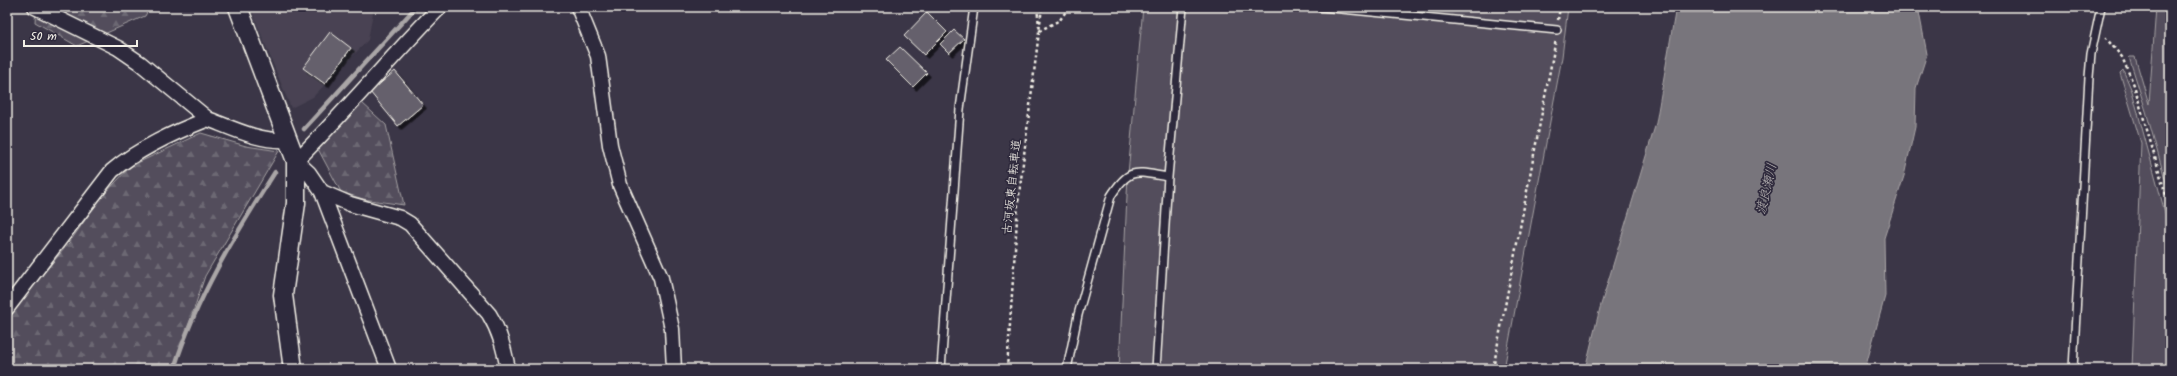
<svg xmlns="http://www.w3.org/2000/svg" width="2177" height="376" font-family="Kalam,'Klee One',sans-serif">
<style>
.built{fill:#484352}
.green{fill:#534e5c;stroke:#a4a0a2}
.forest{fill:url(#forest-firs);stroke:#a4a0a2}
.water{fill:#78747b;stroke:#aaa6a7}
.lines{fill:none;stroke-linecap:round;stroke-linejoin:round}
.stream{stroke:#aaa6a7;stroke-width:4.5}
.building{fill:#65616c;stroke:#f4f1e8;filter:url(#shadow)}
.service-casing{stroke:#f4f1e8;stroke-width:10}
.minor-casing{stroke:#f4f1e8;stroke-width:17}
.tertiary-casing{stroke:#f4f1e8;stroke-width:21}
.path{stroke:#f4f1e8;stroke-width:2.5;stroke-dasharray:3 3;stroke-linecap:butt}
.service{stroke:#2f2a3d;stroke-width:7}
.minor{stroke:#2f2a3d;stroke-width:14}
.tertiary{stroke:#2f2a3d;stroke-width:18}
.labels{text-anchor:middle;dominant-baseline:central;stroke-width:3.5;stroke-linejoin:round;paint-order:stroke}
.street-label{font-size:12px;fill:#f4f1e8;stroke:#2f2a3d}
.water-label{font-size:13px;font-style:italic;fill:#b6b2b2;stroke:#2f2a3d}
</style>
<defs>
<pattern id="forest-firs" width="22" height="20" patternUnits="userSpaceOnUse"><rect width="22" height="20" fill="#534e5c"/><path d="M5 1l3.5 6h-7zM16 11l3.5 6h-7z" fill="#6c6873"/></pattern>
<filter id="shadow"><feDropShadow dx="3.5" dy="3.5" stdDeviation="0" flood-color="#0009"/></filter>
</defs>
<rect width="100%" height="100%" fill="#3b3647"/>
<filter id="ink" filterUnits="userSpaceOnUse"><feTurbulence type="fractalNoise" baseFrequency=".025" numOctaves="2"/><feDisplacementMap in="SourceGraphic" scale="8" xChannelSelector="R" yChannelSelector="G"/><feConvolveMatrix kernelMatrix="1 2 1 2 8 2 1 2 1" color-interpolation-filters="sRGB"/></filter>
<g filter="url(#ink)">
<path class="built" d="M250,7H374L368,40L313,97L291,108Z"/>
<path class="green" d="M1143,7H1568L1562,57L1504,369H1119L1128,174Z
M2156,7H2170V197L2146,111L2129,57H2135L2149,104Z
M2123,70L2132,91L2170,231V369H2132L2141,143L2120,73Z"/>
<path class="forest" d="M36,7H150L145,16L77,46L35,22Z
M361,102L386,125L404,205L363,199L341,192L318,149L348,112Z
M201,133L246,146L279,151L205,276L184,339L172,369H7V317L69,243L99,200L131,166Z"/>
<path class="water" d="M1676,7H1918L1927,54L1916,88L1915,127L1904,176L1884,238L1885,296L1865,369H1585L1600,308L1656,123Z"/>
<g class="lines">
<path class="stream" d="M304,129L416,7
M174,369C196,298 235,235 275,172"/>
</g>
<path class="building" d="M927,12L947,32L924,55L904,36Z
M954,30L964,39L949,53L940,44Z
M330,32L351,48L325,84L303,68Z
M900,47L927,73L913,87L886,60Z
M395,71L423,105L398,126L370,92Z"/>
<g class="lines">
<g class="service-casing">
<path id="service" d="M1321,7L1557,30
M941,369L960,109L974,7
M1067,369L1078,315L1111,196C1130,166 1136,172 1168,177
M1156,369L1168,177L1183,7
M2073,369L2089,77L2091,54L2101,7"/>
</g>
<g class="minor-casing">
<path id="minor" d="M35,7L118,48L140,63L208,119
M578,7L598,56L610,145L620,185L661,278L672,329L674,369
M322,192L350,204L400,218L410,224L489,314C500,332 504,349 508,369
M7,308L112,171C139,148 175,132 208,119C234,129 260,142 288,140
M389,369L322,192L309,173L296,161C346,111 391,57 440,7"/>
</g>
<g class="tertiary-casing">
<path id="tertiary" d="M238,7L296,161V203L283,295L293,369"/>
</g>
<path class="path" d="M1037,7L1039,26
M1558,20L1560,7
M1039,31L1060,20L1069,7
M2105,37L2122,57L2134,85L2170,209
M1007,369L1018,204L1042,7
M1493,369L1556,39"/>
<use href="#service" class="service"/>
<use href="#minor" class="minor"/>
<use href="#tertiary" class="tertiary"/>
</g>
</g>
<g class="labels">
<g class="street-label">
<text transform="translate(1012 187) rotate(-84)">古河坂東自転車道</text>
</g>
<g class="water-label">
<text transform="translate(1767 189) rotate(-77)">渡良瀬川</text>
</g>
</g>
<rect width="2177" height="376" fill="none" stroke="#2f2a3d" stroke-width="24"/>
<rect x="12" y="12" width="2153" height="352" fill="none" stroke="#f4f1e8" stroke-width="1.5" filter="url(#ink)"/>
<path d="M24 40v6h113v-6" fill="none" stroke="#f4f1e8" stroke-width="2"/>
<text x="30" y="40" font-size="12" fill="#f4f1e8" stroke="#2f2a3d" stroke-width="3" paint-order="stroke">50 m</text>
</svg>
